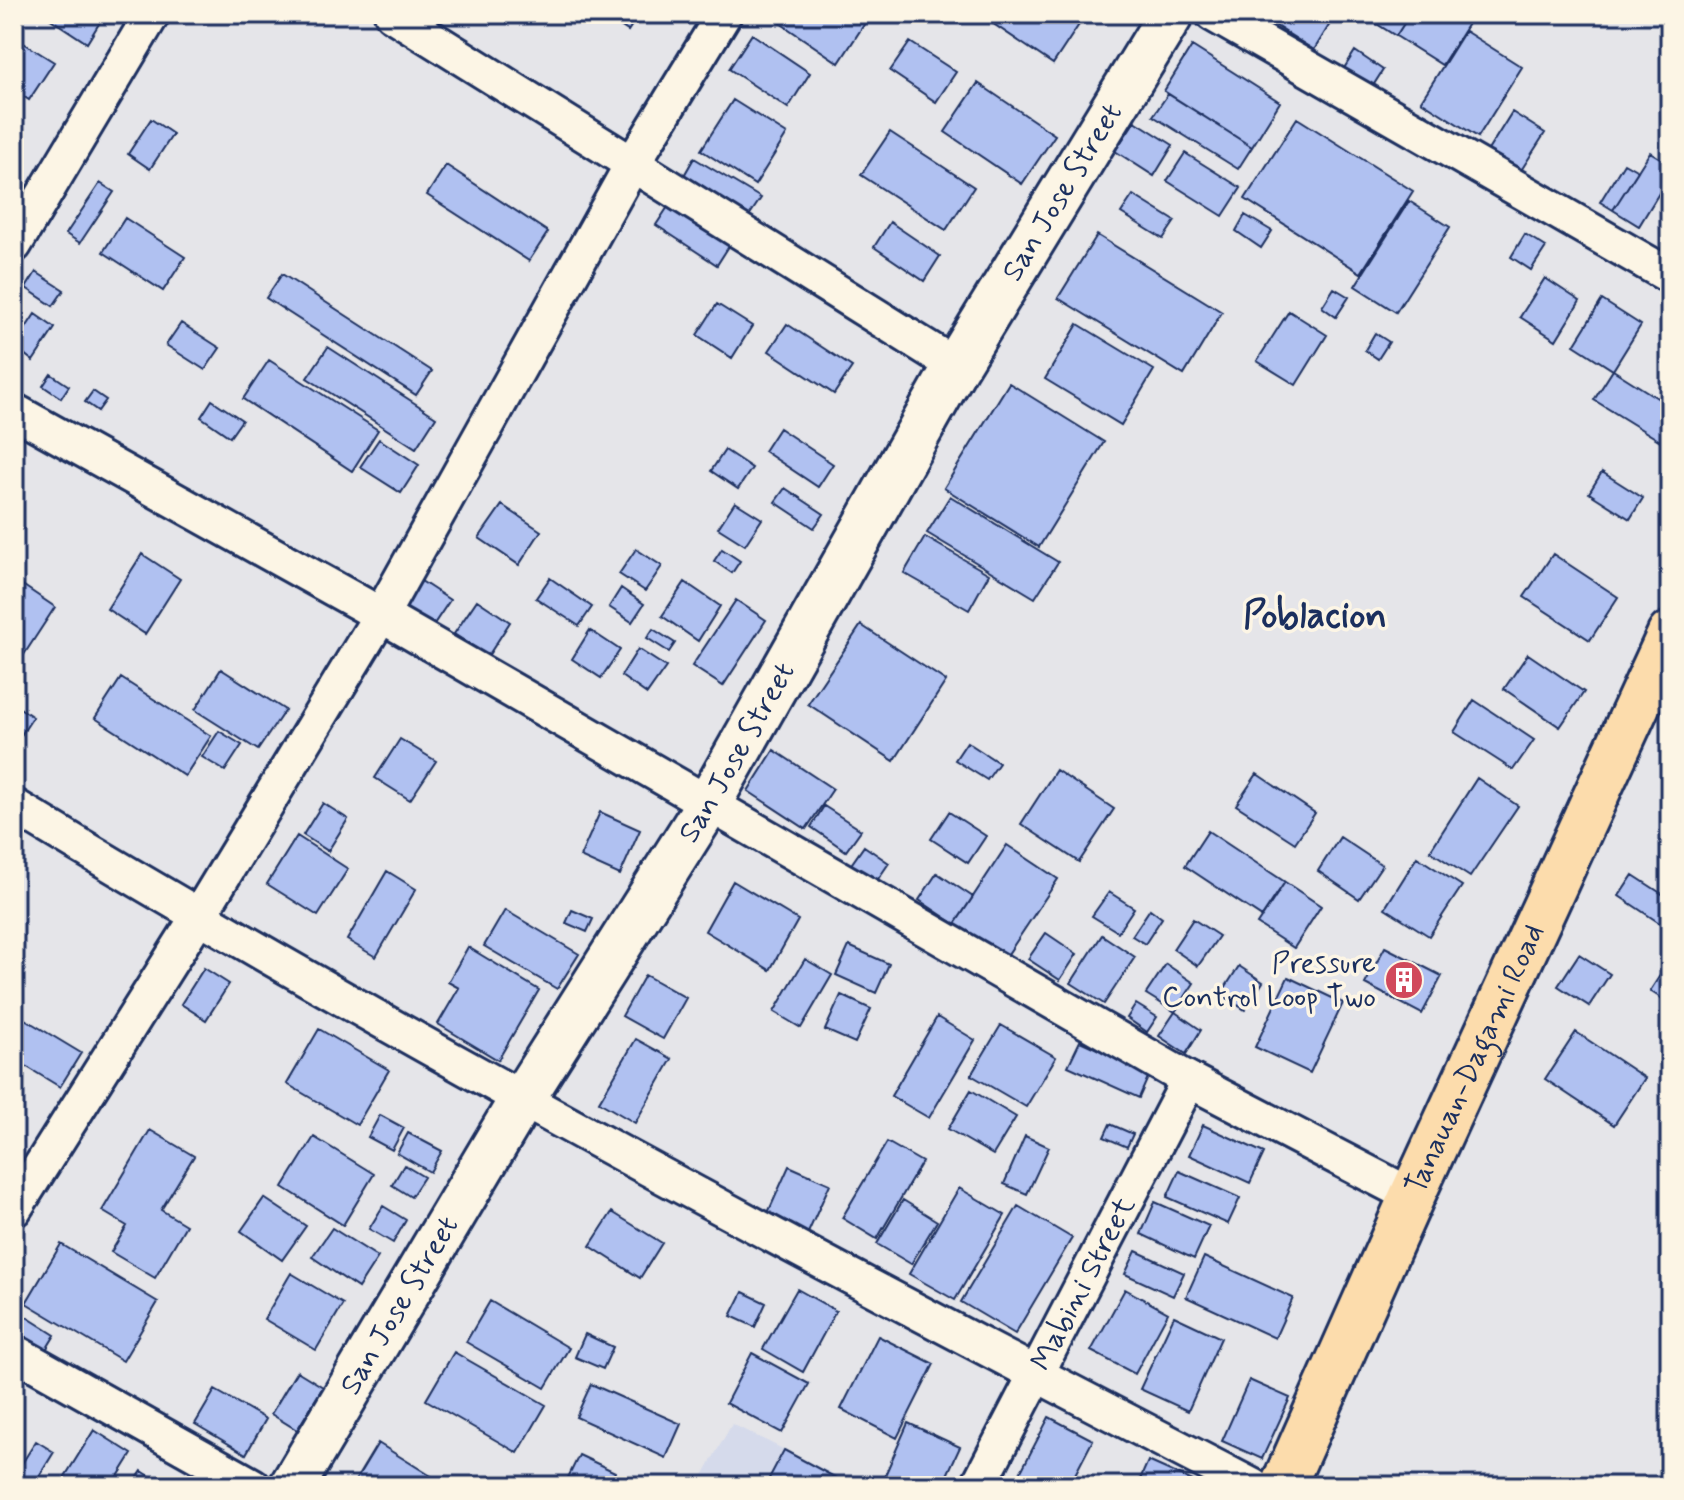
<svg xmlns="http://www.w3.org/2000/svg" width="1684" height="1500" font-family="Mynerve,sans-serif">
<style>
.built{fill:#d5daeb}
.building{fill:#b0c1f1;stroke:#1b2f5e;stroke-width:2}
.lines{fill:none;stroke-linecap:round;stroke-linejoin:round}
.street-casing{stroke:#1b2f5e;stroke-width:40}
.secondary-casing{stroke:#1b2f5e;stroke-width:50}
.primary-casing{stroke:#1b2f5e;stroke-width:50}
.street{stroke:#fcf5e5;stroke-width:34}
.secondary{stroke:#fcf5e5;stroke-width:44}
.primary{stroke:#fcdcac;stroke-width:44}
.labels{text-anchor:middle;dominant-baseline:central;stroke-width:7;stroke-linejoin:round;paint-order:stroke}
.street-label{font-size:30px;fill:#1b2f5e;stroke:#fcf5e5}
.poi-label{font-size:30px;fill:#1b2f5e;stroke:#fcf5e5;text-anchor:end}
.district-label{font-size:38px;font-weight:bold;fill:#1b2f5e;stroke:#fcf5e5}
</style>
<rect width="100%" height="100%" fill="#e5e5e9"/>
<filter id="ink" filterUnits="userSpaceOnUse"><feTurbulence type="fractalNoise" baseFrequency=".0125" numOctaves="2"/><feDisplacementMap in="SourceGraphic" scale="16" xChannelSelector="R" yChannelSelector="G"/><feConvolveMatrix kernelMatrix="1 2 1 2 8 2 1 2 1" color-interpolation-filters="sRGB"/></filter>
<g filter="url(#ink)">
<path class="built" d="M732,1424L858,1486H697Z"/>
<path class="building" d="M43,14H105L87,43Z
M602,14H639L628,31Z
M781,14H858L867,20L839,63L777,21Z
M990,14H1086L1053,64L986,19Z
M1264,14H1336L1314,50L1262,17Z
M1373,14H1410L1396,36L1369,19Z
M1410,14H1474L1442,65L1396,36Z
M1465,31L1522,67L1478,137L1421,101Z
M752,34L810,73L788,108L729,69Z
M14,37L54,62L29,100L14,90Z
M910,42L956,72L936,102L890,71Z
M1192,46L1280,102L1252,147L1164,91Z
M1355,51L1383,70L1369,92L1341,73Z
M978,83L1055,135L1022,184L945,132Z
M1168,94L1252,147L1238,169L1153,116Z
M733,100L787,134L755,185L701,150Z
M1512,112L1545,133L1520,172L1487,152Z
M1297,118L1413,191L1361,273L1245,199Z
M151,119L173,134L150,169L128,154Z
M1135,121L1173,145L1154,176L1115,151Z
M890,132L974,187L946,230L861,175Z
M1650,152L1670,164V175L1639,226L1613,210Z
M1185,153L1241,188L1223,216L1167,181Z
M694,158L761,198L743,225L678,186Z
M1624,163L1638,171L1613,210L1600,202Z
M446,165L548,232L529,261L427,195Z
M100,183L114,192L80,243L66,234Z
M677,193L738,232L717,265L656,225Z
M1133,195L1175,221L1163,239L1121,213Z
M1409,201L1450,227L1396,312L1355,286Z
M1245,215L1272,231L1261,248L1236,231Z
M125,218L185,257L163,291L103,252Z
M890,222L940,256L924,281L874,247Z
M1525,234L1546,247L1531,270L1511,257Z
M1097,235L1222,312L1184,375L1058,298Z
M36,272L64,290L53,306L26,288Z
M282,274L432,371L416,395L266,298Z
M1545,278L1580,301L1556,340L1520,317Z
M1334,288L1349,297L1336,317L1322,307Z
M1602,300L1641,325L1613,370L1574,345Z
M717,304L752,326L732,358L697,335Z
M1289,311L1327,335L1296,385L1257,361Z
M35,314L55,328L33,361L14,346Z
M181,323L220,348L205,370L166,345Z
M787,324L852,367L834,394L769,351Z
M1078,324L1154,370L1121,425L1045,379Z
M1375,333L1389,342L1378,359L1365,350Z
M328,347L436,417L416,448L307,378Z
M269,360L378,430L352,471L243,399Z
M1613,370L1670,406V447L1594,400Z
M51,374L69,386L61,398L43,386Z
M1009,383L1104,442L1039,547L944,488Z
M93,391L106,400L98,411L85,402Z
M212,400L242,420L230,437L201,417Z
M779,428L833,464L818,487L764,451Z
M379,439L419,465L401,493L360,467Z
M725,450L752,468L738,489L711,471Z
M1602,472L1643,498L1630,519L1589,493Z
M785,488L824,514L814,528L775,502Z
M950,496L1058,562L1035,598L927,533Z
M735,502L762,519L745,545L718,528Z
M502,505L541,531L519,565L479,538Z
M925,537L989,574L969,610L904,573Z
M636,549L662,566L645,591L619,574Z
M722,549L740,561L732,573L714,561Z
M142,554L180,579L145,634L107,609Z
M1553,554L1618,597L1590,640L1524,597Z
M415,577L450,600L432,627L397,604Z
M550,578L592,607L579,626L536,598Z
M18,582L55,607L14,670V589Z
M685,582L720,606L698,641L662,616Z
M621,588L644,604L632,622L609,607Z
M477,600L510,622L488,656L454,634Z
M736,600L766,620L723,686L692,666Z
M861,625L946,681L894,761L808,704Z
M653,629L675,643L669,652L647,638Z
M590,630L620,650L601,678L572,659Z
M638,649L666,667L647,694L621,676Z
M1528,654L1584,692L1560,727L1504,689Z
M221,669L285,710L258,750L195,710Z
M121,678L211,736L185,776L95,718Z
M1474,700L1534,740L1513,770L1454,732Z
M14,704L33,717L14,746Z
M219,731L242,745L225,771L202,757Z
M400,739L436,761L410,800L375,778Z
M967,742L999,763L987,780L955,760Z
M774,750L833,789L806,829L748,791Z
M1056,770L1114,809L1079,862L1021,824Z
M1257,774L1315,813L1295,843L1236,805Z
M1477,778L1518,806L1470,877L1430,851Z
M323,803L348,819L328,851L303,835Z
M824,806L861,830L846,851L811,827Z
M600,812L640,830L620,875L580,857Z
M949,812L986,836L968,863L931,839Z
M1208,831L1285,882L1262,917L1185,866Z
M297,836L348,869L318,916L267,884Z
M1340,837L1382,865L1359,899L1318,871Z
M1007,845L1058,879L1006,957L955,924Z
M864,846L889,863L876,882L850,866Z
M1417,857L1462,886L1429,936L1385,908Z
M387,871L416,889L376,957L347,940Z
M937,873L973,897L955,924L919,900Z
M1633,875L1670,899V930L1619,896Z
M733,881L798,920L770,970L705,931Z
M1285,882L1321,906L1294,948L1257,924Z
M1109,892L1134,908L1118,932L1092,916Z
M1150,909L1162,918L1145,944L1132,936Z
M505,910L579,954L557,989L484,946Z
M572,910L593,919L587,932L566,923Z
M1193,919L1219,936L1198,966L1173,949Z
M1046,933L1077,954L1060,980L1028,959Z
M1102,935L1135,957L1104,1004L1071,983Z
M849,946L889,964L876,993L836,975Z
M468,947L539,990L498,1060L438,1024L459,988L448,982Z
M1385,947L1442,976L1422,1014L1365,984Z
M1579,954L1610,974L1589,1006L1558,986Z
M805,959L832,975L801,1028L774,1012Z
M1166,964L1194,983L1175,1012L1146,994Z
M1239,966L1263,982L1245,1010L1221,994Z
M1666,966L1670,968V1004L1650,991Z
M204,968L229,984L206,1020L181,1004Z
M645,975L686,998L663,1039L622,1016Z
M1288,977L1343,1003L1310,1073L1255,1047Z
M841,995L871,1009L855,1043L825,1030Z
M1136,1004L1157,1017L1147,1032L1127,1018Z
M1175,1012L1201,1030L1186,1054L1159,1036Z
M937,1017L975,1040L929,1118L891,1096Z
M23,1018L81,1053L60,1087L14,1059V1032Z
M1001,1025L1056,1057L1026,1107L971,1075Z
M319,1029L389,1070L357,1125L287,1084Z
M1576,1032L1645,1078L1614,1125L1545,1079Z
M636,1039L672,1059L635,1123L599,1102Z
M1080,1041L1150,1073L1139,1098L1068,1066Z
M971,1090L1016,1117L993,1155L948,1129Z
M380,1115L404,1128L392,1150L368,1137Z
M1110,1124L1133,1134L1127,1147L1104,1137Z
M1203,1125L1264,1153L1250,1183L1189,1155Z
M150,1130L194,1156L161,1210L186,1225L155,1278L111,1252L127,1226L102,1211Z
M408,1133L442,1151L430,1172L397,1153Z
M1025,1136L1049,1147L1027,1194L1004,1184Z
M314,1137L374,1174L343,1225L283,1187Z
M887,1142L922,1162L877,1239L842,1218Z
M404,1165L424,1177L411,1197L392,1185Z
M789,1166L830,1184L808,1233L767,1215Z
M1179,1171L1240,1198L1228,1224L1167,1197Z
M959,1188L1005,1215L955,1300L909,1274Z
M264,1198L306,1226L282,1260L241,1231Z
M903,1200L937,1221L911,1264L877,1244Z
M1155,1202L1209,1226L1194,1259L1141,1234Z
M383,1206L406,1220L393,1243L369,1229Z
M1018,1206L1072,1238L1015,1334L961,1302Z
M612,1212L662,1243L640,1278L590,1246Z
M332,1228L378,1257L358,1288L312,1257Z
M61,1244L158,1302L123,1361L26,1303Z
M1136,1251L1184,1273L1173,1296L1125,1274Z
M1204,1257L1293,1298L1275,1338L1186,1297Z
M291,1273L343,1304L316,1350L264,1319Z
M797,1289L836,1311L803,1372L763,1349Z
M1125,1289L1168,1313L1135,1374L1091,1351Z
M743,1292L766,1303L755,1327L731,1316Z
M490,1301L569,1348L545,1388L466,1342Z
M14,1309L55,1335L39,1361L14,1345Z
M1174,1316L1221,1338L1188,1411L1140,1389Z
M585,1334L613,1347L603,1369L575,1357Z
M878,1336L934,1364L897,1438L841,1409Z
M454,1352L546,1405L518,1453L426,1400Z
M752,1353L809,1384L782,1433L726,1403Z
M297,1371L323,1387L297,1430L271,1414Z
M1249,1380L1290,1398L1262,1459L1222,1441Z
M591,1384L681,1424L666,1458L576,1417Z
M215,1390L266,1419L246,1454L195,1424Z
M1049,1417L1093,1440L1069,1486H1030L1017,1479Z
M908,1423L960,1447L942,1486H891L882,1482Z
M94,1430L132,1454L112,1486H59Z
M36,1441L54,1452L33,1486H14V1476Z
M378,1443L447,1486H352Z
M784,1450L851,1486H765Z
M579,1455L615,1472L608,1486H564Z
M1148,1461L1204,1486H1137Z
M142,1471L165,1486H132Z"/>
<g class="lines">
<g class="street-casing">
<g id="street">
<path d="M392,14L956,366"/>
<path d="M1213,14L1670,276"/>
<path d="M14,245L152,14"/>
<path d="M14,411L381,615L1189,1080L1412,1196"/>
<path d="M14,806C417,1050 833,1270 1252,1486"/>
<path d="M14,1209L198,917L381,615L633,163L724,14"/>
<path d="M14,1352L253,1486"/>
<path id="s1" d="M978,1486L1189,1080"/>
</g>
</g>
<g class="secondary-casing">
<g id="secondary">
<path id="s2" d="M292,1486L522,1099L709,803L956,366L1171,14"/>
</g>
</g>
<g class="primary-casing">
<g id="primary">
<path id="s3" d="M1283,1486L1412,1196L1670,634"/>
</g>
</g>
<use href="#street" class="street"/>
<use href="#secondary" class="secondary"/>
<use href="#primary" class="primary"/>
</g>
</g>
<defs>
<g id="building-disc" transform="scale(2)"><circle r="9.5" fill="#d1495b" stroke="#fcf5e5"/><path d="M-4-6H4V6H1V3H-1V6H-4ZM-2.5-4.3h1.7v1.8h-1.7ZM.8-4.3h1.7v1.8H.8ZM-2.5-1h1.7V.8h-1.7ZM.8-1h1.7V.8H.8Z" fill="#fff"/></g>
</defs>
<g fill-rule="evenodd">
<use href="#building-disc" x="1404" y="980"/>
</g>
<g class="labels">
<g class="street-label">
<text stroke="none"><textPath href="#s2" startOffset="1506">San Jose Street</textPath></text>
<text stroke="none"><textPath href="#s2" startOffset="858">San Jose Street</textPath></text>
<text stroke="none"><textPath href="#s3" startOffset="468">Tanauan-Dagami Road</textPath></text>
<text stroke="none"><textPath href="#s1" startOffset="228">Mabini Street</textPath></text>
<text stroke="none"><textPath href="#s2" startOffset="210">San Jose Street</textPath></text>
</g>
<g class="poi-label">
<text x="1376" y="963">Pressure<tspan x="1376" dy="34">Control Loop Two</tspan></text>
</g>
<g class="district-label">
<text x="1315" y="616">Poblacion</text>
</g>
</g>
<rect width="1684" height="1500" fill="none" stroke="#fcf5e5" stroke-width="48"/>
<rect x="24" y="24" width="1636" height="1452" fill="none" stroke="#1b2f5e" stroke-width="3" filter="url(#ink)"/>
</svg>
